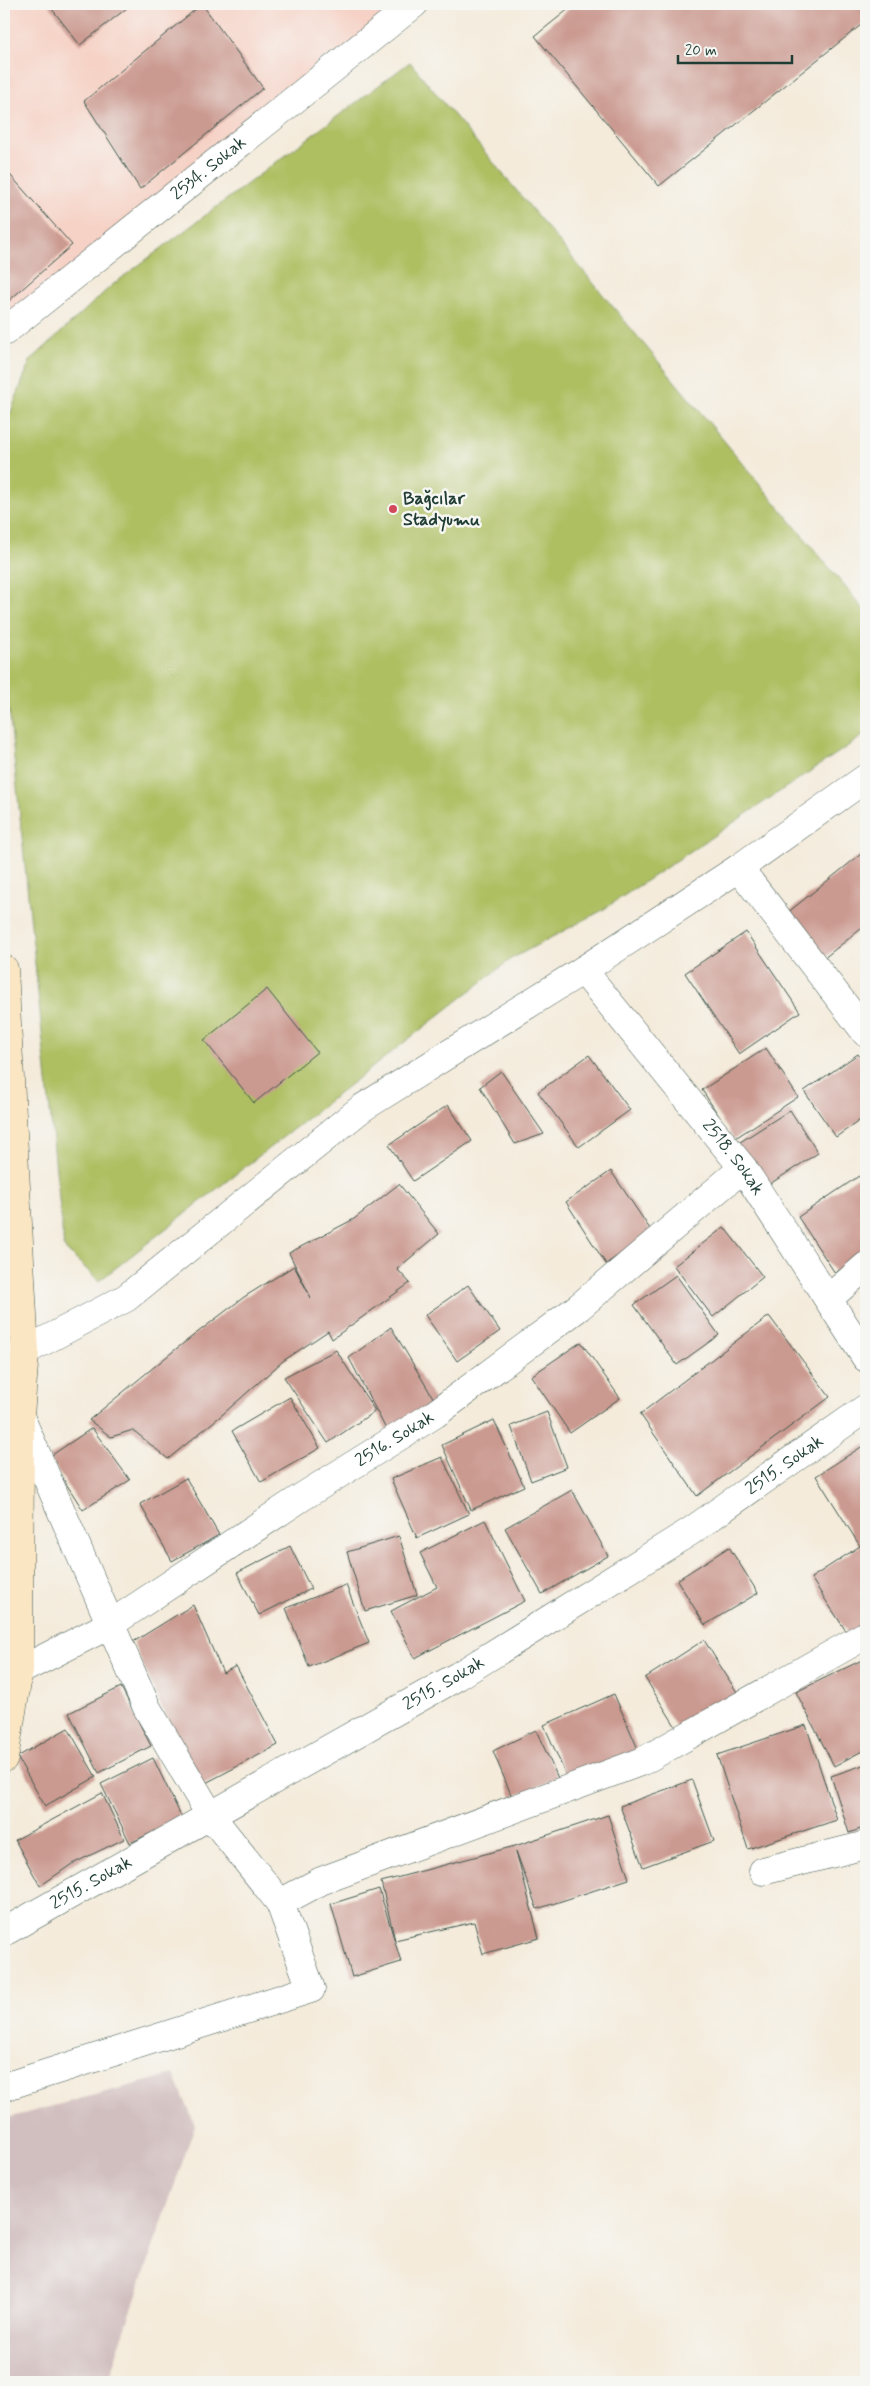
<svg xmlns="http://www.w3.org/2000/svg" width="870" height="2386" font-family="Mynerve,sans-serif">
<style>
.built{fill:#f6d1c5}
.industrial{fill:#d1bfbf}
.green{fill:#aebf62;stroke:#667e4b}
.building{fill:#ca998f}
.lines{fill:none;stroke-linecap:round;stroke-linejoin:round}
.minor-casing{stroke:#3f574d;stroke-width:29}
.tertiary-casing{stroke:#3f574d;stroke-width:29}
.secondary-casing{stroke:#3f574d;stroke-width:29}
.minor{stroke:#fff;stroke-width:28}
.tertiary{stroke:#fff;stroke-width:28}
.secondary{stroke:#fbe6c4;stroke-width:28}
.poi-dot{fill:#d1495b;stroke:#f6f6f2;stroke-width:2}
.labels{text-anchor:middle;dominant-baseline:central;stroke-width:5;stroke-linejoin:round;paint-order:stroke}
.street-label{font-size:18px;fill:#1f3d34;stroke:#f6f6f2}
.poi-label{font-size:18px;font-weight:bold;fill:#1f3d34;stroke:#f6f6f2;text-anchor:start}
</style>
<rect width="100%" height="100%" fill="#f6f6f2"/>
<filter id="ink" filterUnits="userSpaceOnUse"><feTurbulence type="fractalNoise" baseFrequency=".02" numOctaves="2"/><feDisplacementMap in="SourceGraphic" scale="10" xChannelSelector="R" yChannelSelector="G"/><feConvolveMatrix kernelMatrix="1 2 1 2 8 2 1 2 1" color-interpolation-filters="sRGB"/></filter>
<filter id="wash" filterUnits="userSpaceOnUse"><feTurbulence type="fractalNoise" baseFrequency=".0096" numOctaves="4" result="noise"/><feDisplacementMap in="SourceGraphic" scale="20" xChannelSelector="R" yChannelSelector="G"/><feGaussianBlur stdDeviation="1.12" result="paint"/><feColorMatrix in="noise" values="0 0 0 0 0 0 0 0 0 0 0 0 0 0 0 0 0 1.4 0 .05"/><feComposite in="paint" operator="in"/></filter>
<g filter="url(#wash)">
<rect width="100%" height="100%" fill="#f4ebdb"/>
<path class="built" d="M4,4H409L4,334Z"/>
<path class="industrial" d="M174,2074L195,2125L107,2382H4V2119Z"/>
<path class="green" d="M410,62L866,612V734L601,911L511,959L99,1281L64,1248L4,660V430L30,361L111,286Z"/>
<g id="blocks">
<path class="building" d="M48,4H132L80,45Z
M202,4L263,88L140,189L84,101Z
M575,4H866V21L659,186L535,36Z
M4,168L72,245L4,305Z
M866,850V925L823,959L787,913Z
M746,932L800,1012L739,1054L685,973Z
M267,989L317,1052L254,1103L204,1040Z
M766,1048L798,1097L734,1139L702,1090Z
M858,1054L866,1066V1116L836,1137L804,1091Z
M589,1055L630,1110L579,1147L538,1092Z
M501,1071L544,1134L515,1144L480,1087Z
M448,1105L472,1141L413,1181L389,1145Z
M790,1110L818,1153L762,1189L734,1146Z
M611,1171L652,1232L606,1264L566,1202Z
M859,1176L866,1187V1253L835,1273L798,1217Z
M399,1184L439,1234L397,1269L410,1283L332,1339L328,1331L283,1361L223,1414L168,1459L133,1430L111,1437L89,1420L176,1349L244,1297L294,1266L311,1298L289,1253L354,1219Z
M724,1227L763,1277L713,1317L674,1266Z
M676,1275L719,1335L677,1365L634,1305Z
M468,1285L500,1331L457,1361L425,1315Z
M769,1316L830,1397L697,1496L640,1414Z
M391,1327L435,1401L388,1433L349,1358Z
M581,1342L620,1398L570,1433L531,1376Z
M336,1350L375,1411L328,1443L284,1377Z
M290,1397L320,1448L261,1482L232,1431Z
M547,1412L567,1467L531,1481L511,1426Z
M494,1420L524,1486L471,1510L442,1445Z
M92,1428L130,1480L83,1510L49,1457Z
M866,1444V1622L848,1634L811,1578L860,1546L816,1476Z
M442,1457L469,1514L417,1538L391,1479Z
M186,1478L219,1535L172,1561L140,1504Z
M572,1490L608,1556L542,1594L505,1528Z
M485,1520L525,1601L415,1658L391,1611L437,1587L420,1553Z
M399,1536L417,1595L365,1611L347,1552Z
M290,1546L311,1589L259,1615L237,1573Z
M729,1547L758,1593L705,1625L677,1580Z
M346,1585L369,1643L309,1667L286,1608Z
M193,1605L223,1673L236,1666L278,1745L202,1785L161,1706L133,1642Z
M704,1640L740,1697L681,1735L645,1678Z
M866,1658V1749L834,1766L796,1692Z
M121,1687L151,1746L99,1773L69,1713Z
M614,1694L638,1749L568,1780L544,1725Z
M806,1725L837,1820L748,1849L717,1755Z
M68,1728L96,1777L45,1806L17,1757Z
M536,1730L558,1778L512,1797L493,1751Z
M153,1758L182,1818L130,1843L101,1784Z
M866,1764V1827L849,1833L831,1776Z
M692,1780L714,1841L643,1867L620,1806Z
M102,1793L124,1839L72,1864L40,1886L15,1840Z
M608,1815L629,1879L537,1909L516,1851L539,1938L483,1954L474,1922L395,1940L381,1882L515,1846Z
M379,1889L401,1962L352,1977L331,1904Z"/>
</g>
</g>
<g filter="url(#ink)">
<use href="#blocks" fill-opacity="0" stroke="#3f574d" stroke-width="1"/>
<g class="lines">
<g class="minor-casing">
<g id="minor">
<path id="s1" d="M4,332L414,4"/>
<path d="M739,868L866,1033"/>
<path id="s2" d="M583,970L743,1168L866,1358"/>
<path d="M828,1299L866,1266"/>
<path d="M20,1416L147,1708L210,1815L280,1903L321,1881L643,1761L866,1635"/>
<path id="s3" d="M19,1671L109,1625L302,1497L435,1414L579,1307L743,1168"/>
<path d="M763,1871L866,1845"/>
<path id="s4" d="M4,1932L458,1676L691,1531L866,1408"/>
<path d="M4,2087L311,1989L280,1903"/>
</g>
</g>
<g class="tertiary-casing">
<path id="tertiary" d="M4,1362L126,1298L362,1108L583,970L739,868L866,778"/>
</g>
<g class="secondary-casing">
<path id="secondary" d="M4,969L25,1352L20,1416L19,1671L4,1758"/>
</g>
<use href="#minor" class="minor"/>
<use href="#tertiary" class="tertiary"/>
<use href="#secondary" class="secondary"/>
</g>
</g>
<circle class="poi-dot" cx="393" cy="509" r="5"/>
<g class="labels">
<g class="street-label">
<text stroke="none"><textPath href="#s1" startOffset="262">2534. Sokak</textPath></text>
<text stroke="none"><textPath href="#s2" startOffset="240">2518. Sokak</textPath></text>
<text stroke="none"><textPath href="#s3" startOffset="442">2516. Sokak</textPath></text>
<text stroke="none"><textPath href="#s4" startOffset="910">2515. Sokak</textPath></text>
<text stroke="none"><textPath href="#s4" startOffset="505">2515. Sokak</textPath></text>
<text stroke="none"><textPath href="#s4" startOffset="100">2515. Sokak</textPath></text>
</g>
<g class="poi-label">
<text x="403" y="499">Bağcılar<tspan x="403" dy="21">Stadyumu</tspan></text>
</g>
</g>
<rect width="870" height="2386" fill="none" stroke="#f6f6f2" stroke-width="20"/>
<path d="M678 55v8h114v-8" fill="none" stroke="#1f3d34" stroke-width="2.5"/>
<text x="685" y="55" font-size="15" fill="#1f3d34" stroke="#f6f6f2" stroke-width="4" paint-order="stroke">20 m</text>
</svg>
